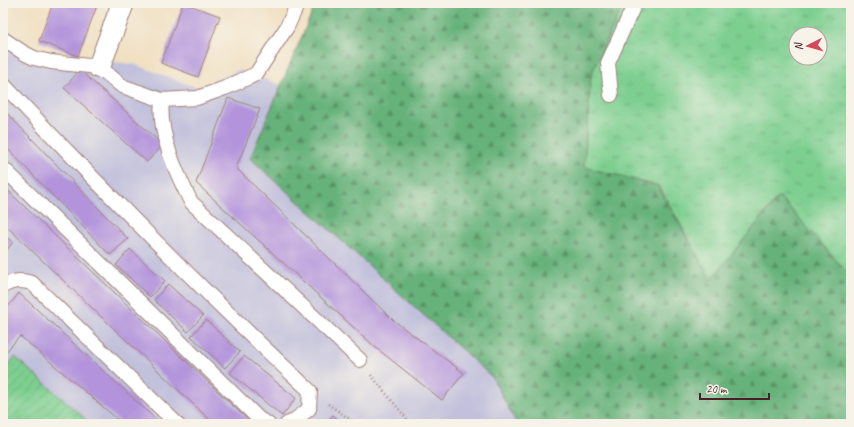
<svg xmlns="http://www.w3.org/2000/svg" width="854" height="427" font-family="Caveat,sans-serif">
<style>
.industrial{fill:#c2c1dc}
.grass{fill:url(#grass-tufts);stroke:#64775e;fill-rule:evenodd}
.forest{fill:url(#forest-firs);stroke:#586852}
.garden{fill:url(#garden-furrows);stroke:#64775e}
.building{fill:#b394dc}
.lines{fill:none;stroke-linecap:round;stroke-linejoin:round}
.lane-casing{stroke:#9e8076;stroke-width:16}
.street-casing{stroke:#9e8076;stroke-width:24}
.path{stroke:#9e8076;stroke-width:2.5;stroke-dasharray:1 3;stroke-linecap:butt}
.lane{stroke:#fff;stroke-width:14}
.street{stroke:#fff;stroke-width:22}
</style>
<defs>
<pattern id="grass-tufts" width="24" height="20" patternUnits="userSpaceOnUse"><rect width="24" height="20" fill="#7dcf90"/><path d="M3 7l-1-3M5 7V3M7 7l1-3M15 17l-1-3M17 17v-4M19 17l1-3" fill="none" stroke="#6eb17c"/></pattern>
<pattern id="forest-firs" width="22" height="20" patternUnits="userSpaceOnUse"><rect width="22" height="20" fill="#66b27a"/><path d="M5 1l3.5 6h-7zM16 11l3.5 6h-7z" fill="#569064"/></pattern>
<pattern id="garden-furrows" width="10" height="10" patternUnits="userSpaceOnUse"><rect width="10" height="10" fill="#7dcf90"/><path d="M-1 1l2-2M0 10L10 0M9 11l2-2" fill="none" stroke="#6eb17c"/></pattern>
</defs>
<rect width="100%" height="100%" fill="#f7f3e8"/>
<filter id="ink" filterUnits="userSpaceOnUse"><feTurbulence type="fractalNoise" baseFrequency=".025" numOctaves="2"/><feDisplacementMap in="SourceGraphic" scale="8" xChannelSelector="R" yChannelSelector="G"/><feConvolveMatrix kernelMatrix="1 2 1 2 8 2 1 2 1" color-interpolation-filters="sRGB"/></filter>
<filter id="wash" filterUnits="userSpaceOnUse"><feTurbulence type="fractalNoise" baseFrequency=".012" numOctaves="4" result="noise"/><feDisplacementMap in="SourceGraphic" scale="16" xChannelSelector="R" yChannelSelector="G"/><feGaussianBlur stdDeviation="0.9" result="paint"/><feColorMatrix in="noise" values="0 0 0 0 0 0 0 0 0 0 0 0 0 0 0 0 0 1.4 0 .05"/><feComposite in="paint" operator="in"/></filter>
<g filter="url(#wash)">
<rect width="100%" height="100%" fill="#f1e0c2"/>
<path class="industrial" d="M3,27L37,51L54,56L134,64L198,88L239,70L281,85L250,158L492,377L517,424H91L15,357L3,373Z"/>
<path class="grass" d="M624,3H851V277L779,196L711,280L659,186L584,167L591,75ZM796,34H820V58H796Z"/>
<path class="forest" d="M316,3H624L591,75L584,167L658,186L711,280L779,196L851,277V424H517L492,377L250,158Z"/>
<path class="garden" d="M15,357L91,424H3V373Z"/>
<g id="blocks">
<path class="building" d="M53,3H98L78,56L39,41Z
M183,3L220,16L198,77L161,63Z
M80,70L163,145L147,162L64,88Z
M228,98L260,109L236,168L393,320L464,373L442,400L375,347L196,183Z
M3,109L128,239L110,255L3,144Z
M3,186L252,424H214L3,223Z
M3,235L13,242L3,255Z
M130,249L165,281L150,297L116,265Z
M168,284L203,316L188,332L154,300Z
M19,293L161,424H123L20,336L3,355V313Z
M206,320L240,352L225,368L191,336Z
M244,356L296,398L282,416L230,373Z
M333,415L343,424H324Z"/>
</g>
</g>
<g filter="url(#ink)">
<use href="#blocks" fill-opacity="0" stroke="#9e8076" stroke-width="1"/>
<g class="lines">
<g class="lane-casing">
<path id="lane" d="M3,39L24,53L34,58L51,62L99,67L122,86L162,100L197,98L225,88L256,74L287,27L298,3
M3,84C102,189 204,292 310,391L309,409L292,422L287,424
M611,95L608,63L635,3
M162,100C158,134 176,172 191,202L360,360
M3,168L259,419L268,424
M3,286C13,280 21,280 32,283L177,424"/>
</g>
<g class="street-casing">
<path id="street" d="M99,67L123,3"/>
</g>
<path class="path" d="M371,375L411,424
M328,404L357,424"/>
<use href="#lane" class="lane"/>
<use href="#street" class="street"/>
</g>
</g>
<rect width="854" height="427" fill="none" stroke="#f7f3e8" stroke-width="16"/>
<g transform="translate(808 46) rotate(264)"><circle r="19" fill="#f7f3e8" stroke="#b29e9c"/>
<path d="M0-3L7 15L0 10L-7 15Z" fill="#d1495b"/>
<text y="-6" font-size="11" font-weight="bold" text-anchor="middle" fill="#4a1f2b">N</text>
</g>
<path d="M700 393v6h69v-6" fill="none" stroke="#4a1f2b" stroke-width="2"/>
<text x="706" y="393" font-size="12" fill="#4a1f2b" stroke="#f7f3e8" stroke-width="3" paint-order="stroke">20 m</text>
</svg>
